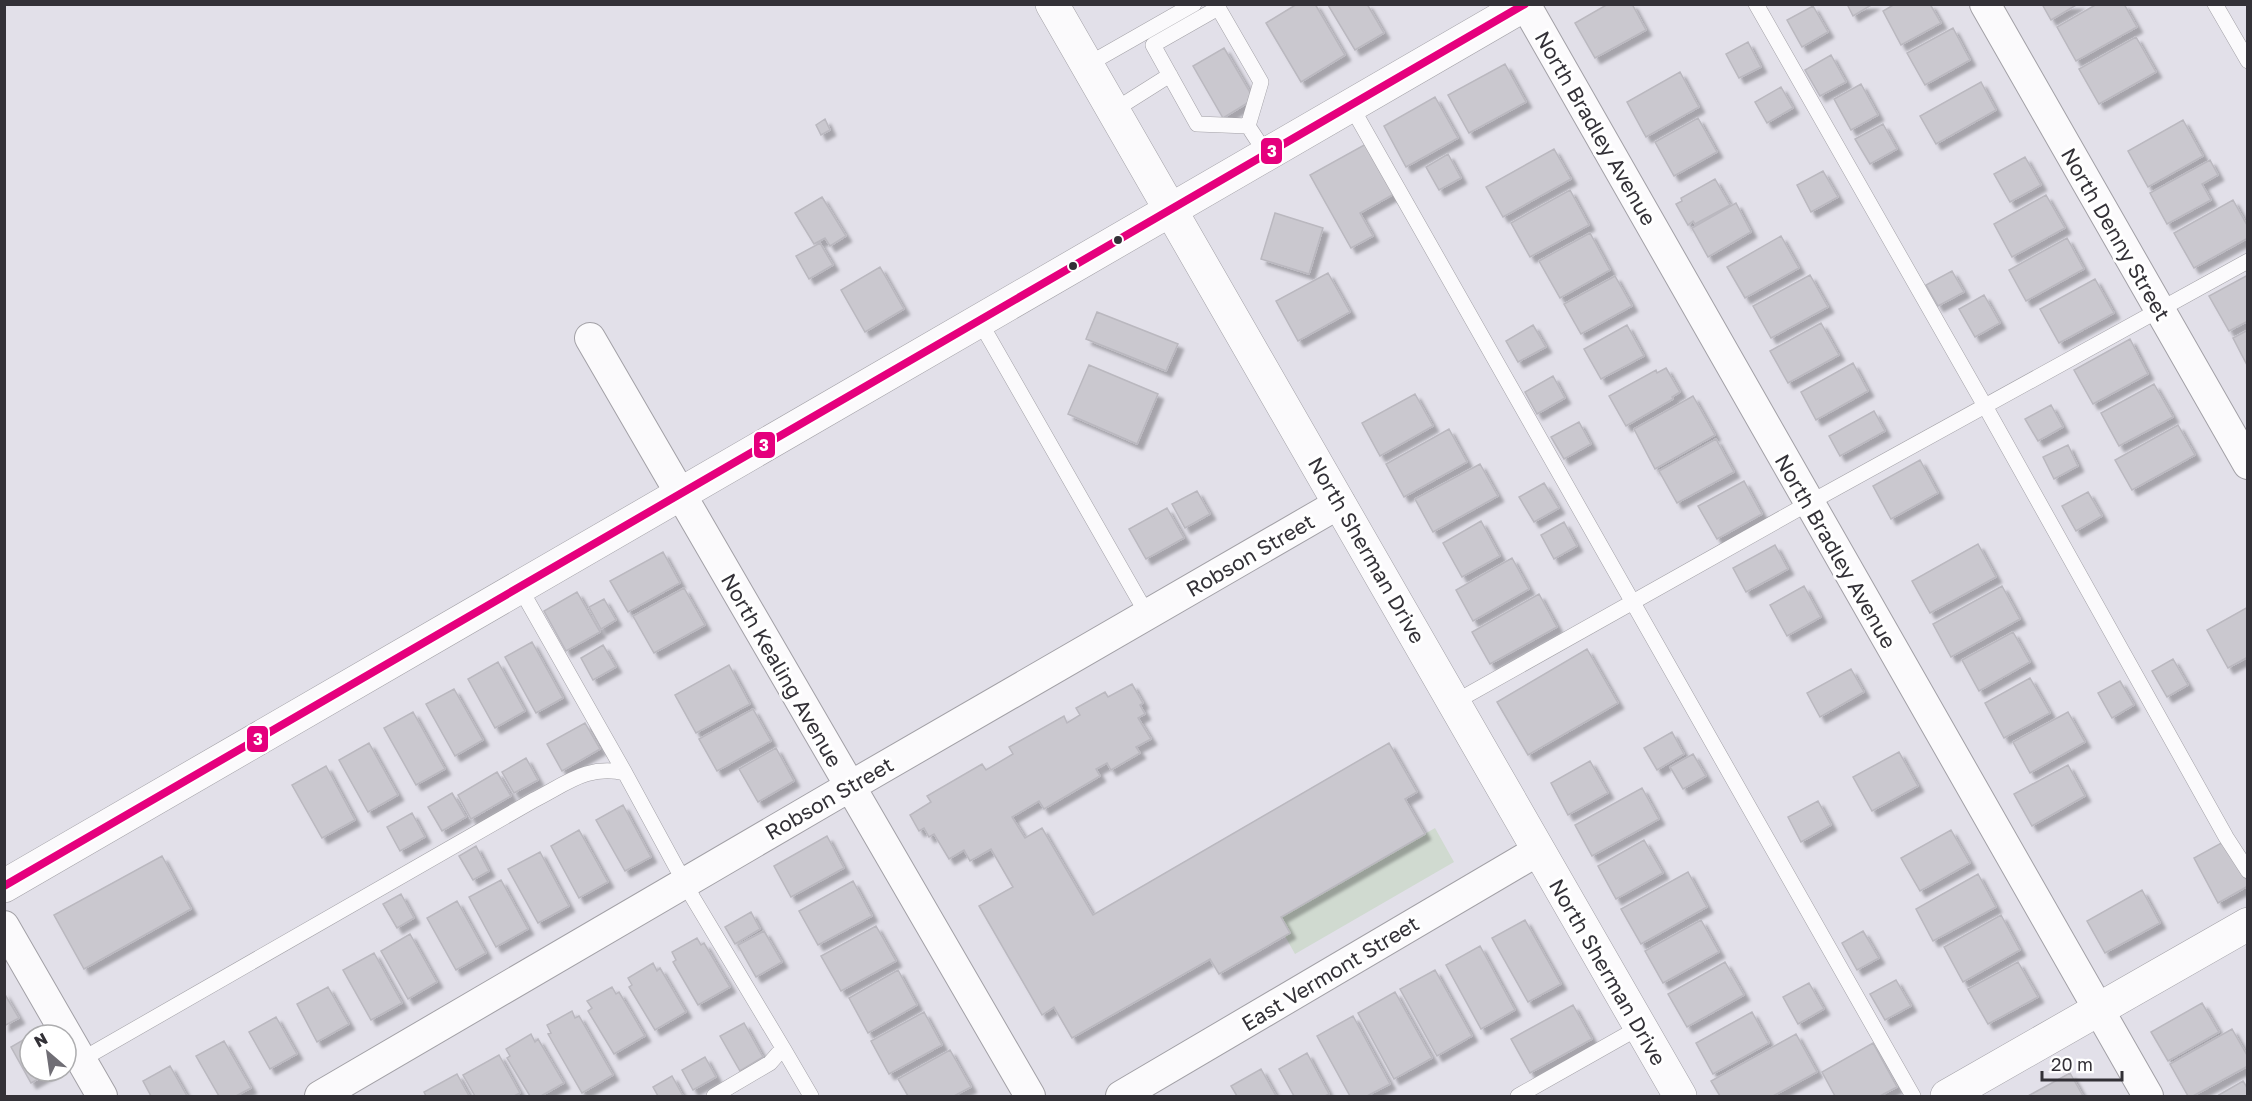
<svg xmlns="http://www.w3.org/2000/svg" width="2252" height="1101" font-family="'Golos Text',sans-serif">
<style>
.green{fill:#d0dad0}
.building{fill:#cac8cf;stroke:#bab8bf;stroke-width:1.5;filter:url(#shadow)}
.lines{fill:none;stroke-linecap:round;stroke-linejoin:round}
.service-casing{stroke:#a2a0a6;stroke-width:16}
.minor-casing{stroke:#a2a0a6;stroke-width:32}
.secondary-casing{stroke:#a2a0a6;stroke-width:34}
.service{stroke:#fbfafc;stroke-width:15}
.minor{stroke:#fbfafc;stroke-width:30}
.secondary{stroke:#fbfafc;stroke-width:33}
.bus-1-casing{stroke:#fff;stroke-width:12}
.bus-1{stroke:#e5007d;stroke-width:8}
.bus-dot{fill:#333137;stroke:#fff;stroke-width:2}
.labels{text-anchor:middle;dominant-baseline:central;stroke-width:6;stroke-linejoin:round;paint-order:stroke}
.street-label{font-size:21px;fill:#333137;stroke:#fff}
.line-badge{stroke:#fff;stroke-width:2}
.badge-label{font-size:16px;text-anchor:middle;font-weight:bold;fill:#fff}
</style>
<defs>
<filter id="shadow"><feDropShadow dx="5.5" dy="5.5" stdDeviation="1.5" flood-color="#0004"/></filter>
</defs>
<rect width="100%" height="100%" fill="#e2e0e9"/>
<path class="green" d="M1435,828L1454,862L1295,954L1285,936L1290,933L1281,917Z"/>
<path class="building" d="M1297,4H1315L1345,55L1301,82L1266,23Z
M1367,4L1384,33L1355,50L1328,5Z
M1608,4H1632L1646,30L1595,58L1575,23Z
M1847,4H1873L1853,16Z
M1895,4H1930L1941,23L1901,45L1883,11Z
M2042,4H2078L2051,20Z
M2097,4H2124L2137,27L2076,61L2057,27Z
M1813,6L1828,32L1802,47L1787,20Z
M1953,28L1970,60L1925,85L1907,53Z
M2136,37L2156,72L2099,104L2079,69Z
M1748,42L1761,67L1739,78L1726,54Z
M1224,48L1254,99L1223,118L1193,66Z
M1831,55L1846,82L1820,96L1805,70Z
M1505,64L1526,102L1469,133L1448,95Z
M1680,72L1699,107L1646,137L1627,102Z
M1981,82L1996,110L1936,144L1920,116Z
M1861,84L1878,115L1851,130L1834,99Z
M1781,87L1793,108L1767,123L1755,102Z
M1435,97L1458,138L1406,167L1384,126Z
M1698,118L1717,152L1674,176L1655,142Z
M825,119L830,130L821,135L816,125Z
M2183,120L2203,156L2148,187L2128,151Z
M1883,124L1897,149L1870,164L1855,139Z
M1366,144L1394,194L1360,213L1373,236L1351,248L1310,175Z
M1554,149L1571,179L1503,217L1486,187Z
M1448,154L1461,178L1439,190L1426,167Z
M2025,157L2041,185L2010,202L1994,174Z
M2210,160L2218,175L2202,184L2211,200L2167,224L2150,193Z
M1823,171L1838,197L1811,212L1797,185Z
M1715,179L1730,205L1695,224L1693,221L1688,225L1676,204L1682,201L1681,198Z
M1570,190L1589,225L1530,257L1511,223Z
M2046,195L2065,228L2012,257L1994,224Z
M822,197L846,236L830,246L825,238L814,244L795,213Z
M2233,200L2248,227V238L2194,268L2174,233Z
M1736,203L1751,232L1708,257L1692,228Z
M1275,213L1323,228L1309,274L1261,259Z
M1590,233L1610,270L1560,298L1539,261Z
M1781,236L1799,268L1745,298L1727,267Z
M2067,238L2084,269L2026,301L2009,270Z
M820,243L833,265L809,279L796,256Z
M880,267L904,309L865,332L841,290Z
M1952,271L1964,292L1938,306L1926,285Z
M1328,273L1350,312L1298,341L1276,301Z
M1810,275L1828,307L1771,338L1753,306Z
M2248,275V321L2229,331L2209,296Z
M1615,276L1632,306L1581,334L1564,304Z
M2095,279L2114,313L2059,343L2040,309Z
M1984,295L2000,323L1975,337L1959,309Z
M1097,312L1178,344L1166,371L1086,339Z
M1821,323L1839,355L1788,383L1770,351Z
M1533,325L1546,347L1518,362L1506,341Z
M1627,325L1644,356L1601,379L1584,349Z
M2248,330V365H2247L2233,338Z
M2130,339L2148,374L2093,404L2074,370Z
M1853,363L1868,391L1816,420L1801,392Z
M1089,365L1158,394L1137,444L1068,414Z
M1666,368L1680,392L1672,397L1673,399L1626,426L1609,396L1656,370L1657,373Z
M1553,376L1565,398L1537,414L1525,392Z
M2154,384L2173,417L2119,446L2101,413Z
M1415,394L1433,426L1380,456L1362,423Z
M1693,396L1715,435L1655,469L1634,429Z
M2051,405L2063,427L2038,441L2025,419Z
M1874,411L1885,431L1840,456L1829,436Z
M1579,422L1591,444L1564,459L1551,437Z
M2178,425L2195,455L2132,490L2115,460Z
M1449,429L1467,462L1404,497L1386,464Z
M1716,439L1734,472L1677,503L1659,471Z
M2068,445L2078,466L2054,479L2043,457Z
M1920,460L1938,493L1891,519L1873,486Z
M1480,464L1498,496L1433,532L1415,499Z
M1744,481L1762,514L1717,539L1698,506Z
M1544,483L1559,508L1534,522L1519,497Z
M1197,491L1210,514L1185,528L1172,504Z
M2088,492L2102,516L2076,531L2062,506Z
M1167,508L1184,538L1146,559L1129,529Z
M1481,521L1500,556L1462,577L1443,543Z
M1564,522L1577,546L1554,559L1541,535Z
M1978,544L1996,577L1930,613L1912,581Z
M1775,545L1788,569L1746,592L1733,568Z
M663,552L680,583L628,612L610,581Z
M1512,558L1529,589L1473,621L1456,590Z
M1804,586L1821,617L1787,636L1770,605Z
M2002,586L2020,619L1951,657L1933,624Z
M684,588L705,625L654,653L633,616Z
M577,592L600,632L566,651L544,611Z
M1539,594L1557,627L1490,664L1472,632Z
M604,599L616,620L601,629L589,607Z
M2248,607V657L2228,668L2207,630Z
M2013,632L2030,662L1979,691L1962,660Z
M532,642L563,698L536,713L505,657Z
M603,645L616,667L593,680L581,658Z
M1587,649L1618,703L1528,755L1497,702Z
M2173,659L2188,685L2167,697L2152,671Z
M498,662L525,711L495,728L468,679Z
M729,665L750,704L696,733L675,695Z
M1851,669L1864,692L1820,717L1807,693Z
M2030,678L2050,713L2004,738L1985,703Z
M2120,681L2134,705L2112,718L2098,693Z
M1132,684L1143,703L1140,705L1145,714L1138,718L1151,739L1136,747L1140,753L1111,770L1107,763L1096,769L1100,776L1044,809L1039,801L1012,817L1025,838L1042,828L1093,915L1389,743L1417,792L1405,799L1425,834L1281,917L1290,933L1219,974L1210,959L1072,1038L1054,1007L1042,1015L979,906L1013,887L991,849L970,861L964,850L949,859L934,834L929,837L924,828L919,831L910,815L931,802L927,796L982,764L986,770L1013,754L1009,747L1064,716L1067,723L1080,715L1076,708L1105,692L1108,697Z
M454,689L483,740L455,756L426,704Z
M753,709L771,741L717,771L699,739Z
M413,712L445,769L416,785L384,728Z
M2068,712L2085,742L2030,773L2013,742Z
M585,723L600,749L562,771L547,744Z
M1672,732L1684,754L1657,770L1644,748Z
M369,743L398,795L368,812L339,760Z
M776,748L794,781L758,802L739,769Z
M1899,752L1918,786L1872,811L1853,777Z
M1693,754L1706,776L1683,789L1670,767Z
M526,758L538,780L514,793L502,772Z
M1590,761L1608,793L1568,815L1551,783Z
M2068,765L2085,796L2032,826L2014,794Z
M326,766L355,820L322,838L292,785Z
M497,772L511,796L471,819L458,795Z
M1642,788L1659,819L1592,856L1575,825Z
M452,793L466,817L442,831L428,807Z
M1818,801L1831,825L1801,842L1788,817Z
M623,805L651,857L625,871L596,820Z
M412,813L425,837L400,851L387,827Z
M579,830L608,882L579,898L551,846Z
M1951,830L1970,863L1920,891L1901,858Z
M827,836L844,868L791,897L774,866Z
M1644,840L1663,873L1616,899L1598,866Z
M2225,841L2248,882V886L2218,903L2194,858Z
M476,846L489,871L473,880L459,856Z
M540,852L569,906L538,923L508,869Z
M162,856L191,909L84,969L54,915Z
M1688,872L1707,907L1641,944L1621,909Z
M1978,874L1996,907L1933,941L1916,909Z
M501,880L528,929L496,947L469,897Z
M853,881L872,916L818,945L799,911Z
M2142,890L2160,923L2105,953L2087,921Z
M401,894L414,918L397,928L383,904Z
M457,901L486,953L456,970L427,918Z
M751,912L760,929L735,944L725,927Z
M2001,915L2020,950L1963,982L1944,947Z
M1525,920L1561,984L1528,1002L1492,938Z
M1701,920L1719,952L1663,983L1645,951Z
M876,926L896,961L841,991L821,956Z
M764,931L782,962L756,977L738,945Z
M1863,931L1879,958L1857,970L1842,943Z
M410,934L437,982L408,999L381,951Z
M697,938L701,945L704,943L730,987L698,1005L673,962L676,960L672,952Z
M1480,946L1515,1010L1481,1029L1446,965Z
M374,953L402,1003L371,1020L343,970Z
M1725,962L1744,995L1687,1027L1668,994Z
M2018,962L2038,997L1988,1024L1968,989Z
M653,963L657,971L660,968L686,1012L655,1030L629,987L632,985L628,978Z
M898,970L917,1005L868,1033L849,998Z
M1435,970L1472,1036L1437,1056L1400,989Z
M1896,980L1911,1006L1885,1020L1870,994Z
M1809,983L1824,1009L1798,1024L1783,997Z
M328,987L349,1024L317,1042L297,1004Z
M612,987L616,994L619,992L645,1036L614,1054L588,1011L592,1008L587,1001Z
M1395,992L1432,1058L1394,1079L1358,1013Z
M4,993L19,1018L4,1026Z
M2202,1003L2219,1032L2168,1061L2151,1032Z
M1573,1005L1592,1039L1530,1073L1511,1039Z
M572,1011L575,1018L579,1016L613,1075L582,1093L548,1034L551,1033L547,1025Z
M924,1012L942,1045L889,1074L871,1041Z
M1752,1012L1769,1043L1713,1074L1696,1043Z
M1353,1016L1390,1084L1367,1096H1350L1317,1036Z
M276,1017L297,1054L270,1069L249,1032Z
M744,1023L763,1057L740,1071L720,1036Z
M2232,1029L2248,1057V1066L2193,1096H2188L2170,1064Z
M531,1034L535,1042L538,1039L564,1083L541,1096H530L507,1058L510,1056L506,1049Z
M1796,1034L1817,1072L1773,1096H1720L1711,1081Z
M30,1036V1071H53L31,1083L11,1047Z
M224,1041L251,1088L236,1096H219L196,1056Z
M1873,1043L1897,1087L1880,1096H1835L1822,1072Z
M950,1050L971,1087L954,1096H908L898,1079Z
M1307,1053L1329,1094L1325,1096H1294L1279,1069Z
M499,1055L520,1093L514,1096H475L463,1075Z
M705,1057L716,1077L693,1090L682,1070Z
M170,1066L187,1096H151L143,1081Z
M1261,1069L1276,1096H1237L1231,1086Z
M2070,1073L2083,1096H2028Z
M457,1074L469,1096H426L424,1092Z
M672,1076L683,1096H658L653,1087Z
M2243,1081L2248,1089V1096H2217Z"/>
<g class="lines">
<g class="service-casing">
<path id="service" d="M1216,4L1261,82L1248,126L1267,155
M1756,4L1985,406L2226,837L2248,871
M2215,4L2248,61
M1218,8L1153,45L1197,124L1248,126
M1087,65L1194,4
M1351,106L1913,1096
M1113,111L1170,75
M980,322L1147,614
M520,588L625,773
M1455,702L1809,503L2248,261
M783,1048L811,1096
M81,1060L534,800C566,784 588,764 625,773L693,898L783,1048L770,1063L714,1096
M1518,1096L1640,1027"/>
</g>
<g class="minor-casing">
<path id="minor" d="M1525,4L2148,1096
M1985,4L2248,464
M590,338L1030,1096
M4,926L102,1096
M320,1096L830,798L1340,503
M1121,1096L1539,850"/>
</g>
<g class="secondary-casing">
<path id="secondary" d="M1052,4L1680,1096
M4,886L1526,4
M1947,1096L2248,924"/>
</g>
<use href="#service" class="service"/>
<use href="#minor" class="minor"/>
<use href="#secondary" class="secondary"/>
<g class="bus-1-casing">
<path id="bus-1" d="M4,886L1525,4"/>
</g>
<use href="#bus-1" class="bus-1"/>
</g>
<g class="bus-dot">
<circle cx="1118" cy="240" r="5"/>
<circle cx="1073" cy="266" r="5"/>
</g>
<g class="labels">
<g class="street-label">
<text transform="translate(1596 128) rotate(60)">North Bradley Avenue</text>
<text transform="translate(2116 234) rotate(60)">North Denny Street</text>
<text transform="translate(1367 550) rotate(60)">North Sherman Drive</text>
<text transform="translate(1836 551) rotate(60)">North Bradley Avenue</text>
<text transform="translate(1250 555) rotate(-30)">Robson Street</text>
<text transform="translate(782 670) rotate(60)">North Kealing Avenue</text>
<text transform="translate(829 798) rotate(-30)">Robson Street</text>
<text transform="translate(1608 972) rotate(60)">North Sherman Drive</text>
<text transform="translate(1330 973) rotate(-31)">East Vermont Street</text>
</g>
</g>
<g class="line-badge">
<rect x="1260" y="137" width="23" height="28" rx="6" fill="#e5007d"/>
<rect x="753" y="431" width="23" height="28" rx="6" fill="#e5007d"/>
<rect x="246" y="725" width="23" height="28" rx="6" fill="#e5007d"/>
</g>
<g class="badge-label">
<text x="1272" y="157">3</text>
<text x="764" y="451">3</text>
<text x="258" y="745">3</text>
</g>
<rect width="2252" height="1101" fill="none" stroke="#333137" stroke-width="12"/>
<g transform="translate(48 1053) rotate(331)"><circle r="28" fill="#ffffff" stroke="#adadaf" stroke-width="1.5"/>
<path d="M0-4.5L10 22L0 15L-10 22Z" fill="#706e75"/>
<text y="-9" font-size="16" font-weight="bold" text-anchor="middle" fill="#333137">N</text>
</g>
<path d="M2042 1071v9h80v-9" fill="none" stroke="#333137" stroke-width="3"/>
<text x="2051" y="1071" font-size="18" fill="#333137" stroke="#ffffff" stroke-width="4.5" paint-order="stroke">20 m</text>
</svg>
